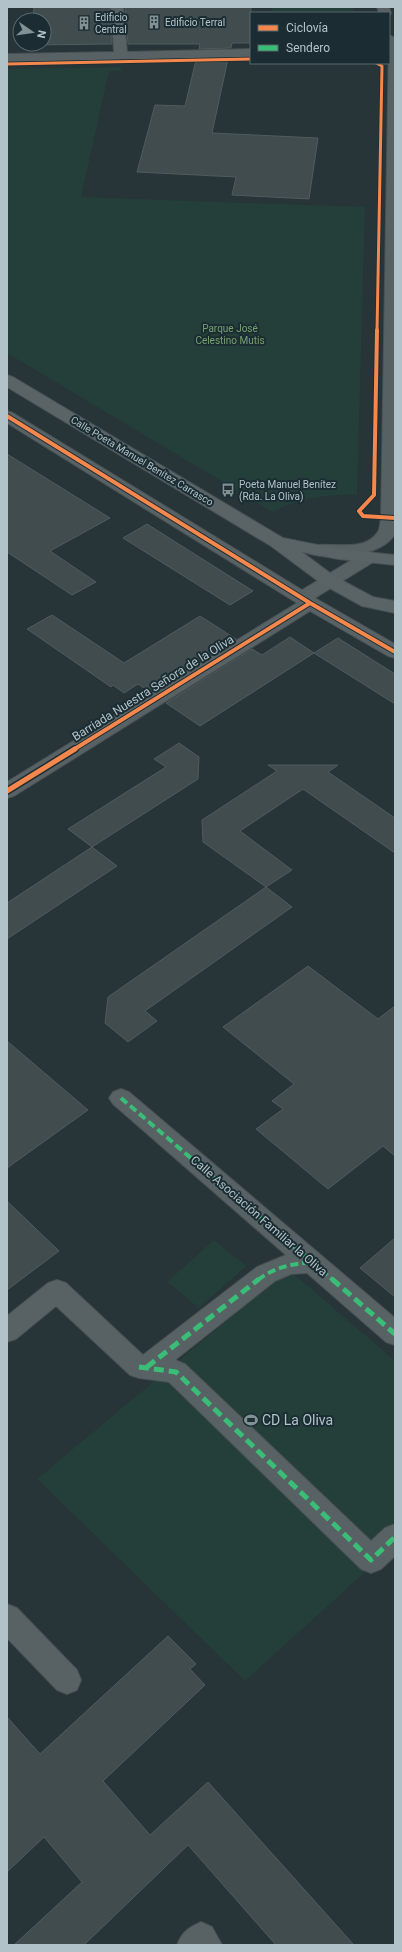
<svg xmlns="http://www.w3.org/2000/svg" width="402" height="1952" font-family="Roboto,sans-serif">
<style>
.green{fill:#243f39}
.building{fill:#414c4f;stroke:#505b5f}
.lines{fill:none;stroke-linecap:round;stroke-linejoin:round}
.street-casing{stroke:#464f52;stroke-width:2}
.secondary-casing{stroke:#464f52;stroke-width:2}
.primary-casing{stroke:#455054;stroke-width:2}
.street{fill:#586265;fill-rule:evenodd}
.secondary{fill:#576163;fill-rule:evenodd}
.primary{fill:#5a6467;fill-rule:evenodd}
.quiet-far1{stroke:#3abd76;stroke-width:4;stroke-dasharray:8 4;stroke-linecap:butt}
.quiet{stroke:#3abd76;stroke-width:5;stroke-dasharray:10 5;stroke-linecap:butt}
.cycleway-far2-casing{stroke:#1b2d33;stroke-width:4.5}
.cycleway-far1-casing{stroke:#1b2d33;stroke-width:6}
.cycleway-casing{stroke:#1b2d33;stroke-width:8}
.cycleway-far2{stroke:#f5874c;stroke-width:3}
.cycleway-far1{stroke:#f5874c;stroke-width:4}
.cycleway{stroke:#f5874c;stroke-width:5}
.labels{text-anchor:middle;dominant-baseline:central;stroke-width:4;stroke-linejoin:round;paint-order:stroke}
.far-poi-label{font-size:10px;fill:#b1c3c9;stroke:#1b2d33;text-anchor:start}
.far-park-label{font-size:10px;fill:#74a16e;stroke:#1b2d33}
.far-street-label{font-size:10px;fill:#b1c3c9;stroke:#1b2d33}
.street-label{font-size:12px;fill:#b1c3c9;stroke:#1b2d33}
.near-poi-label{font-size:14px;fill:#b1c3c9;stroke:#1b2d33;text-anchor:start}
</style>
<rect width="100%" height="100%" fill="#273438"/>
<path class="green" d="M271,7H353L354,13H272Z
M121,67L122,71H109L81,197L365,207L357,495C330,494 297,498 273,512L7,353V69Z
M214,1240L246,1266L199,1308L167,1282Z
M288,1269L395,1361V1545L245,1681L37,1479Z"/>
<path class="building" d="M34,7H110L112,44L32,45L44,44V20H33Z
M125,7H251V43H232L231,48L199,49L200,44H128Z
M228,59L212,133L318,138L309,199L232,195L236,177L137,172L155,105L185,106L196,60Z
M7,454L110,518L50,551L96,582L72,595L7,552Z
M147,524L253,591L230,605L123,538Z
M52,615L124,663L200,616L236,639L150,692L138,684L124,693L113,685L111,687L27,629Z
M290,637L314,653L338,638L395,674V704L314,653L200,726L166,703L252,649L262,655Z
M179,743L199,757L198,779L92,847L68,829L166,767L154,759Z
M268,765H338L328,772L395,818V853L303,789L240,831L292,870L266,887L203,842L202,820L277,771Z
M92,847L117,866L7,939V903Z
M266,887L292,907L145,1011L157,1021L128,1042L105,1023L108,997Z
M308,966L378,1019L395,1006V1156L383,1146L328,1189L256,1129L283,1109L272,1101L294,1084L223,1027Z
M7,1041L88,1110L7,1168Z
M7,1201L59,1251L7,1290Z
M395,1238V1297L360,1268Z
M168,1636L196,1664L190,1669L205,1685L103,1781L150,1835L208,1782L354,1945H276L188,1845L84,1945H14L82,1882L44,1837L7,1872V1717L40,1754Z"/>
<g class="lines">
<g class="street-casing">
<path id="street" d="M111,7H123L127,52L251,49V57L7,62V54L114,52Z
M7,411L13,413L302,590L363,553L369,552L375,553L378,557L375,561L315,598L395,644V658L388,656L310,611L14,796L7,798V782L297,603L7,423Z
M121,1089L129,1092L395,1318V1345L386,1342L307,1273L291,1274L275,1281L175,1360L185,1364L371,1541L385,1528L395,1524V1556L381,1569L371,1573L361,1569L169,1382L139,1378L130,1375L56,1306L16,1339L7,1342V1316L48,1283L57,1280L66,1283L143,1355L257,1267L286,1255L113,1104L109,1098L113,1092Z
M7,1604L17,1608L77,1670L81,1680L77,1690L67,1694L57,1690L7,1638Z
M201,1922L212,1927L222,1945H177C182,1932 188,1928 201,1922Z"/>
</g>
<g class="secondary-casing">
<path id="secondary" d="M377,7H389L391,13L389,16V13H379Z
M389,35L395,38V534C381,557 334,560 310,554L307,550L310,546C330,541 363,553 377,533C380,530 380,523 381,518Z"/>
</g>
<g class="primary-casing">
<path id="primary" d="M7,375L13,377L283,538L338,549L395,555V565L338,559L302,552L334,576L373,597L395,601V613L362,606L322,584L271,546L7,387Z"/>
</g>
<use href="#street" class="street"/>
<use href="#secondary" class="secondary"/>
<use href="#primary" class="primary"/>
<path class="quiet-far1" d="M121,1098L333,1280
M258,1280C275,1267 291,1264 313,1262"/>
<path class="quiet" d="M332,1279L395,1334
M139,1367L176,1372L371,1560L395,1537
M147,1367L259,1279"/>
<g class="cycleway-far2-casing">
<path id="cycleway-far2" d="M376,63L382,66L377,331
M7,64L251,59"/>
</g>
<g class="cycleway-far1-casing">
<path id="cycleway-far1" d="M377,330L374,495L359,511L363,516L395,518
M7,416L310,603L395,652
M73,750L310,603"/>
</g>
<g class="cycleway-casing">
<path id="cycleway" d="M7,791L75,749"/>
</g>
<use href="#cycleway-far2" class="cycleway-far2"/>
<use href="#cycleway-far1" class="cycleway-far1"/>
<use href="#cycleway" class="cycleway"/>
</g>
<defs>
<g id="building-bare" transform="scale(1.08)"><path d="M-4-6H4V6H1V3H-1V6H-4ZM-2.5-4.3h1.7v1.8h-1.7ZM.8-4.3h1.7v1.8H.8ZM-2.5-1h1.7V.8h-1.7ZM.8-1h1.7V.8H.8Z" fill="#819196" stroke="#1b2d33" stroke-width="2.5" paint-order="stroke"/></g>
<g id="bus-bare" transform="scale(1.08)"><path d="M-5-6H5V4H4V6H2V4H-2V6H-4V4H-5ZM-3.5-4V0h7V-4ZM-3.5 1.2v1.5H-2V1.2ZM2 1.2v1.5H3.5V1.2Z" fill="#819196" stroke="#1b2d33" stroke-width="2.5" paint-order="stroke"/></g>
<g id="stadium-bare" transform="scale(1.08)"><path d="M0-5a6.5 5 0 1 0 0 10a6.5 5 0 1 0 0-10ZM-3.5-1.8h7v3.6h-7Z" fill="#819196" stroke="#1b2d33" stroke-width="2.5" paint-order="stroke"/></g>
</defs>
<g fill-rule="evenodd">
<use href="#building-bare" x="154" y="22"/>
<use href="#building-bare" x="84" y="23"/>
<use href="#bus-bare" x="228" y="490"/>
<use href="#stadium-bare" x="251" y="1420"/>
</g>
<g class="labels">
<g class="far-poi-label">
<text x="95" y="17">Edificio<tspan x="95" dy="12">Central</tspan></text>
<text x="165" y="22">Edificio Terral</text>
<text x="239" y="484">Poeta Manuel Benítez<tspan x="239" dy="12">(Rda. La Oliva)</tspan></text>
</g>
<g class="far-park-label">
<text x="230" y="328">Parque José<tspan x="230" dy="12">Celestino Mutis</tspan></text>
</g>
<g class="far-street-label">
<text transform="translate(142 461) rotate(31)">Calle Poeta Manuel Benítez Carrasco</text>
</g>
<g class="street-label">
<text transform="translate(153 688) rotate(-32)">Barriada Nuestra Señora de la Oliva</text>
<text transform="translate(259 1216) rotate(41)">Calle Asociación Familiar la Oliva</text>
</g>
<g class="near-poi-label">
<text x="262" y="1420">CD La Oliva</text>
</g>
</g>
<rect width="402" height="1952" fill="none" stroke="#b1c3c9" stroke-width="16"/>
<rect x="250" y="12" width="140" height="52" fill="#1b2d33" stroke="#57696f"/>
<rect x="258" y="25" width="20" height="6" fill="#f5874c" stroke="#57696f"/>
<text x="286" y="32" font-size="12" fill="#b1c3c9">Ciclovía</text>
<rect x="258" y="45" width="20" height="6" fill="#3abd76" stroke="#57696f"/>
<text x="286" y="52" font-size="12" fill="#b1c3c9">Sendero</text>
<g transform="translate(32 32) rotate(103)"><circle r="19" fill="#1b2d33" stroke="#57696f"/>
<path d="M0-3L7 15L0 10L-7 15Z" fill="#819196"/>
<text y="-6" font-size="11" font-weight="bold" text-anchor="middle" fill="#b1c3c9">N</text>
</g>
</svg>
